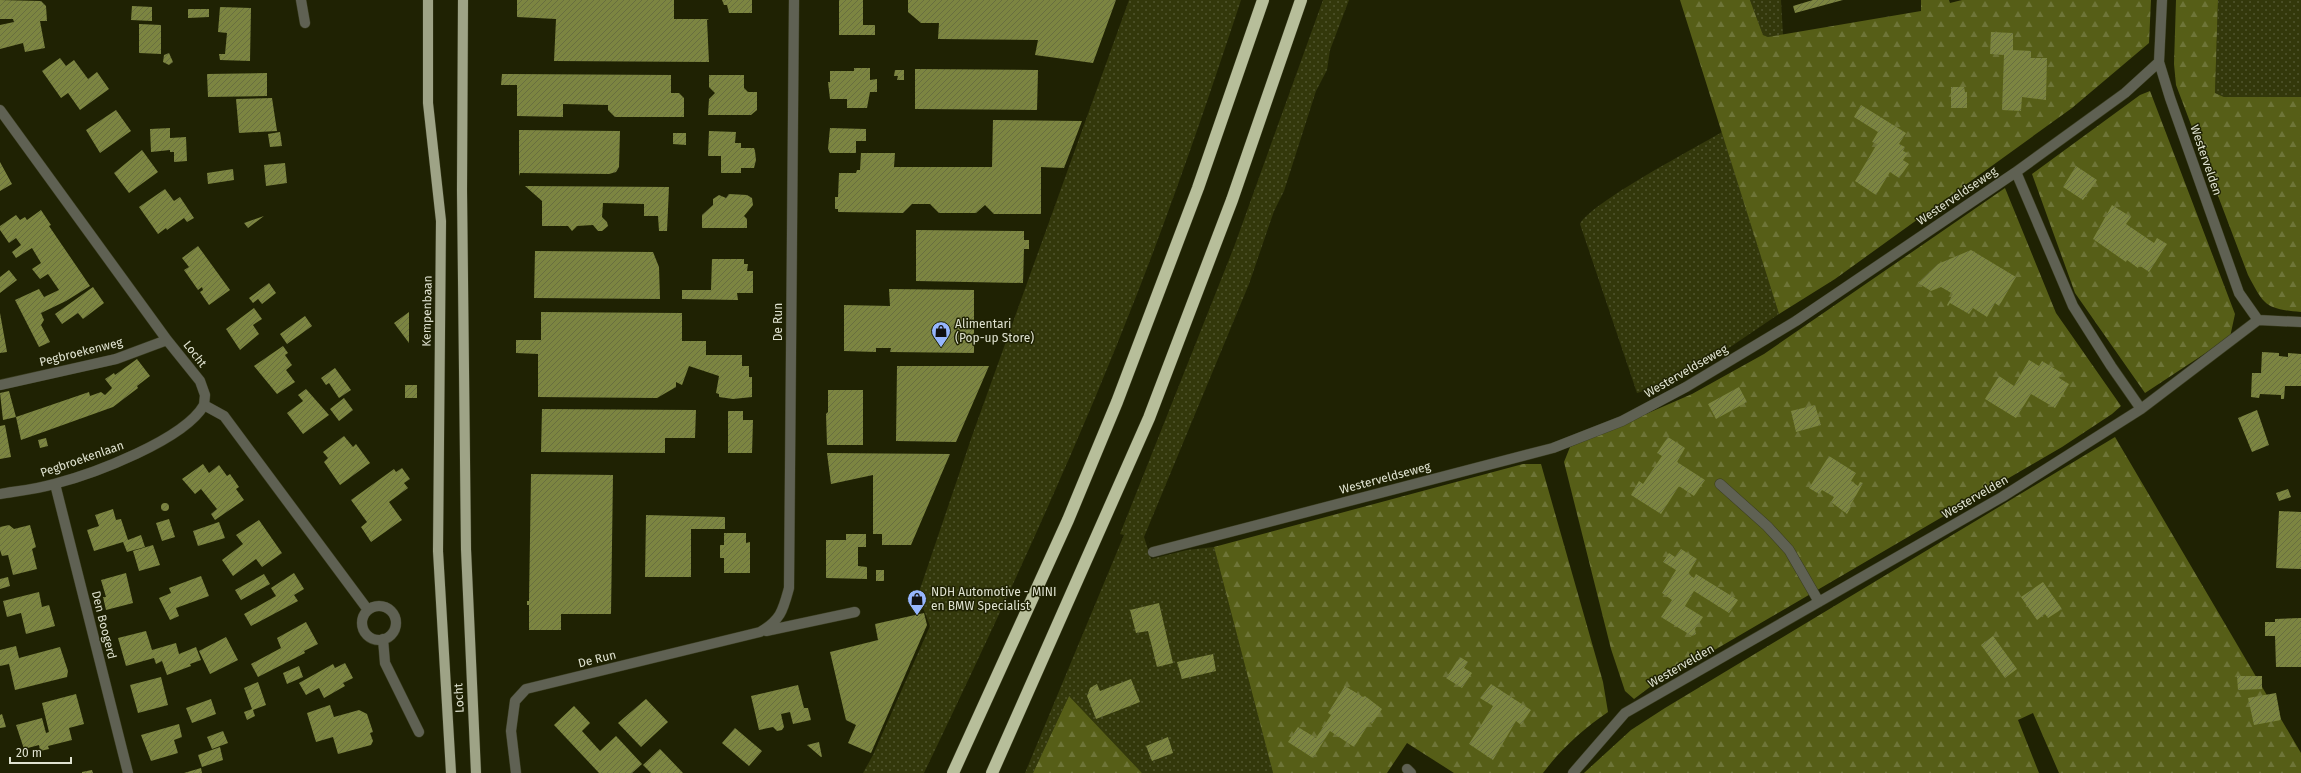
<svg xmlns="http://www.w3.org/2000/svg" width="2301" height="773" font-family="'Fira Sans',sans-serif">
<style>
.grass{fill:url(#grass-dots)}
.forest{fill:url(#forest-firs)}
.building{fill:url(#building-hatch)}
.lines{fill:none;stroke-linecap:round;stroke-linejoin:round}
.minor-casing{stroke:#3a3d20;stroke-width:11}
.major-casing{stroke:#3a3d20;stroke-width:11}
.highway-casing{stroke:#3a3d20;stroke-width:13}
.minor{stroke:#5f6153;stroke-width:10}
.major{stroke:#9ea386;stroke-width:10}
.highway{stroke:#b7be9a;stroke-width:12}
.labels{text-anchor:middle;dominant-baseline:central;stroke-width:3;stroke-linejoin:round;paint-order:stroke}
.street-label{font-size:12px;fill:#e0e3d1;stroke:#1f2203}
.poi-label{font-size:12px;fill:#e0e3d1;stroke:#1f2203;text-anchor:start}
</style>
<defs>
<pattern id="grass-dots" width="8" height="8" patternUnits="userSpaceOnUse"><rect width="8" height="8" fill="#33380b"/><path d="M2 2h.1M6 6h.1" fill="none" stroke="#50552e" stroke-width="1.8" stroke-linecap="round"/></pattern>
<pattern id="forest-firs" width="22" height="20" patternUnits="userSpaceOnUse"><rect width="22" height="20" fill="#565e17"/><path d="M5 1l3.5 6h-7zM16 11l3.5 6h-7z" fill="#6e7538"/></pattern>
<pattern id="building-hatch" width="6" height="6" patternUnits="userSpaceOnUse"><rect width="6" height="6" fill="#7c8541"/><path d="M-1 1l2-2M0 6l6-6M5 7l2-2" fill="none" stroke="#686e40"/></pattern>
</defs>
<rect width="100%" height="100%" fill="#1f2203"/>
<path class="grass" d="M1129,0H1241C1209,97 1176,194 1139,289C1075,454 1000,614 924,773H863L873,755L930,626L918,595L972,436Z
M1323,0H1349L1330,50L1327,70L1316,91L1284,191L1274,211L1249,284L1144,537L1151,559L1187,550L1214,547L1273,773H1142L1069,696L1033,773H1025L1124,535L1120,534L1234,247Z
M1750,0H1781L1783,35L1768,37L1763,35Z
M2218,0H2301V97H2224L2215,93Z
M1722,132L1779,314L1683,379L1637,393L1580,224C1590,203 1697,147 1722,132Z"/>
<path class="forest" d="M1680,0H1750L1763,35L1768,37L1921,11V0H1949L1950,3L1962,0H2151L2149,43L2072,108L1835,279L1779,314Z
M2176,0H2218L2215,93L2224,97H2301V312C2265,309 2264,305 2248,275L2176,85L2174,64Z
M2150,91L2235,314L2230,337L2145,393L2075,293L2032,174L2140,95Z
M2005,188L2056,313L2121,406L2112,414L2062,447L1670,676L1658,681L1634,699L1625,691L1611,649L1564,462L1570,447L1692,394L1764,354Z
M2115,437L2301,753V773H2059L2033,713L2018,720L2039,773H1584L1631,730L1665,708Z
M1523,464H1541L1603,682L1608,712C1583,729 1561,749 1543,773H1454L1407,743L1387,773H1273L1214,547Z
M1069,696L1142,773H1033Z"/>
<path class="building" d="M0,0L41,1L46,6L47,21H40L45,48L25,52L23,43L0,49V25L14,22L13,19H0Z
M517,0H674V19H709L707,20L709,62L554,61L556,19L517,17Z
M722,0H752V13H729L727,5H724Z
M839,0H863V25H875V35H839Z
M908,0H1116L1093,63L1035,55L1038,40L938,39L939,23H921L908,12Z
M1813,0H1843L1795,13L1793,6Z
M132,6L152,7V21L131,20Z
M220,7L251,8L250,61L220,60L219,54H225L227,33L218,32Z
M188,9H209V17L188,18Z
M139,24L161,25V54L139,53Z
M1991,32L2013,33V50L2031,51V58H2047L2046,100L2022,97L2021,111L2002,110L2004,55L1990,54Z
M169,53L173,62L169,65L163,62L164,55Z
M60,58L66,66L74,60L88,79L97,72L109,89L80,110L68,93L61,98L42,71Z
M854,68H870V80L877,79V92H870L867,108H847V99H830L828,82H830V71H854Z
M915,69L1038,70L1037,110L915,109Z
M895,70H904V80H897L898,76H894Z
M267,73V96L208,97L207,74Z
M502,74L671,75V93H679L684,98V117H615L608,110V105L563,104V117L517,116V85H501Z
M709,75H744V88L748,92H757V110L751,115H708L709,99L715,93L709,87Z
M1951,87H1964L1965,92H1967V108H1951Z
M272,98L277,131L239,133L236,99Z
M1861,105L1906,133L1899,144L1905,147L1903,151L1908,153L1903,160L1909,164L1899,178L1890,172L1876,195L1855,181L1877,144L1872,142L1878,132L1854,117Z
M116,110L131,131L100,153L86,130Z
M993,120L1082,121L1064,168L1041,167V214H994L985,205L976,213H939L930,204H912L903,213L838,212V209H835V197H838L839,173H856L857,170H860L861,153H895L894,167H992Z
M170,128V138L186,137L187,161L174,162V152H170V150L151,152L150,129Z
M830,128L866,129V141H856V153H830L828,149Z
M519,130L620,131L619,167L616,172L609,174L520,173L519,176Z
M709,131L736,132L735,143H741V148H754L755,151L756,160L754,168H741V173H721V156H708Z
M280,132L282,146L270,147L268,134Z
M673,133H686V145L673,144Z
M142,150L158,172L129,193L114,173Z
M0,162L12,184L0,191Z
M285,163L287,183L266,186L264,165Z
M2076,166L2097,180L2083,200L2063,187Z
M233,169L234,180L208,184L207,173Z
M525,186L669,187L667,231H659L658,216H644V204L603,203L602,217L607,222L608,226L602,231H598L593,225L577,226L572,231L568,226H542V201Z
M165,189L174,201L180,197L194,218L187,222L184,218L167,230L166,228L158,234L139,207Z
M729,194L747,195L752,198L753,205L744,216L747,219V228H702V215L713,205V199L719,195L726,198Z
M2112,205L2131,217L2126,224L2154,243L2157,238L2167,244L2149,272L2139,265L2138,268L2127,260L2126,262L2093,239Z
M41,210L51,225L49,226L90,286L66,301L41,313L44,320L41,325L50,342L39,347L15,300L39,289L44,297L59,290L48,274L40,279L32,269L41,263L32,248L16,258L12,252L21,245L16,238L9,243L0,230V226L16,215L20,220L25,217L27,220Z
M264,216L248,228L244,223Z
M916,230L1024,231V240H1029V249H1024L1023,283L916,281Z
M198,246L230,290L209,305L200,292L203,290L202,287L198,290L184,270L189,267L182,258Z
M1971,250L2016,277L1999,306L1995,303L1987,317L1973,308L1969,314L1950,303L1948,306L1947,305L1953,294L1941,287L1931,291L1918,283L1938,264Z
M535,251L653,252L659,267L660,299L534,298Z
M712,259H744V264H748L747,271H753V293H737L738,300L682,299V290H711Z
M9,270L17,280L0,293V277Z
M269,283L276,293L262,304L258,299L253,303L249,298Z
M93,287L104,303L83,319L78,313L62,324L55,314Z
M889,289L974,290V353L890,352L891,348H876V352L844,351V305L890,306Z
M254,308L262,319L253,325L259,334L240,350L226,329Z
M409,312V343L394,323Z
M541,312L682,313V341H706V355H742V366H749V377H752V397L733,399L719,397V394L716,393L719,376L689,366L682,385L676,382V387L657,398L538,397V354L516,353V340H541Z
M0,313L7,352L0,353Z
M305,316L312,326L287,344L280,334Z
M283,346L288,353L285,355L292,365L286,370L295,382L277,394L254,366Z
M2262,352L2279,353V356L2288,357V353L2301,354V386H2285L2284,399H2281V395L2260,394L2259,398L2251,397L2252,373H2261Z
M137,359L150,376L137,386L138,388L113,407L21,440L16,417L89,392L90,396L101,392L105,395L112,388L105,379L114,373L115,375Z
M2029,360L2039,366L2042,361L2062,373L2059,378L2069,384L2055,408L2031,394L2016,418L1985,399L1999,376L2014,386Z
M897,366H989L956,442L896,441Z
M335,368L351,390L339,398L329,383L326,385L321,378Z
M405,385H417V398H405Z
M1739,387L1747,402L1716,419L1708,404Z
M306,389L329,415L303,434L287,413L303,401L298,395Z
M828,390H863V445H827L826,414L828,412Z
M9,391L16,417L3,420L0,393Z
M344,398L353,410L339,421L330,409Z
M1815,405L1821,425L1796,432L1791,411Z
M542,409L696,410L695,438H665V453L541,452Z
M2257,410L2269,445L2252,452L2238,418Z
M728,411H743V420H753L752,453H728Z
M5,425L11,457L0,459V426Z
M344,436L353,447L356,444L370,463L340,485L324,462L328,458L323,452Z
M1668,437L1685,448L1677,462L1705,480L1694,496L1679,486L1661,514L1631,495L1639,481L1643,484L1662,456L1657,453Z
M46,438L48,446L40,448L38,440Z
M827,453L950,454L911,545H882V534H873V475L831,484Z
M1829,456L1856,473L1851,481L1858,486L1860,482L1863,483L1850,506L1851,507L1847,514L1831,502L1834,497L1822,490L1819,494L1809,488Z
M203,464L209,473L219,465L227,476L230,474L239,487L236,489L244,500L215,520L211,514L217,509L201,489L195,494L182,479Z
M402,468L410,479L404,483L408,488L389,502L402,520L371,542L361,527L367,522L351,500L394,469L396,472Z
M531,474L613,475L611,614H561V630H529V605H527V601H529Z
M2288,489L2291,497L2279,501L2276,493Z
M161 507a4 4 0 1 1 8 0a4 4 0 1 1-8 0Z
M113,509L116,520L121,519L128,540L141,535L145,547L127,552L123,542L94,551L87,530L99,526L95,515Z
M2279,511L2301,512V569L2276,568Z
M646,515L725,517V529H691V577H645Z
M169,519L175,537L162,541L156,523Z
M259,520L282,553L262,567L256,559L233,576L222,560L243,544L236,535Z
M219,522L225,538L198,546L193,531Z
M9,525L14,529L30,525L36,547L32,549L37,569L13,575L8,555L2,556L0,550V527Z
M724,533H746V543L750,542V573H724V558H720V545H724Z
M846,534H866V547H858V566L867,567V579L826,578V540H846Z
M153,545L160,565L139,571L133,551Z
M1681,549L1697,559L1688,574L1694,578L1696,574L1738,600L1729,613L1694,591L1685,606L1703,617L1695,629L1696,634L1692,636L1661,617L1672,600L1662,593L1676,570L1663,562L1669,553L1675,557Z
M876,570H884V581H876Z
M126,573L133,603L106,610L103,597H106L101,580Z
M294,573L304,589L294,595L298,601L251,626L244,614L276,596L271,588Z
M264,574L270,584L241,600L235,590Z
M201,576L209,596L176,608L179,616L170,620L159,598L171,593L169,588Z
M8,577L10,586L0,589V579Z
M2043,582L2062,609L2048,618L2045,614L2037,620L2021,597Z
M39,592L42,607L49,605L55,626L26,634L21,613L7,617L3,601Z
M1159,603L1173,663L1157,667L1148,631L1136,633L1130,610Z
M924,613L927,625L871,753L848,743L856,725L846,720L830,652L878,640L875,624Z
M2301,618V667H2276L2275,636H2265V622H2275V619Z
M306,622L318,644L304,651L305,653L258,677L251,664L281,648L277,638Z
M146,631L152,650L176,643L179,654L196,647L201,660L190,664L191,666L167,675L162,661L156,664L154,658L126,666L118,638Z
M1993,636L2017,669L2005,678L1981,645Z
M226,637L238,660L210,674L199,651Z
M16,646L19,658L60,647L68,671L67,677L15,690L9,664L0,666V650Z
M1213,654L1216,671L1182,679L1177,662Z
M1460,657L1468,662L1464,668L1472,673L1462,688L1446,678Z
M345,663L353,678L343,683L345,686L324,698L319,688L306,695L299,683L333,664L335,668Z
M299,666L303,677L287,684L283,673Z
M2237,676H2262V689L2238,690Z
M161,677L168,705L138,713L130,685Z
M1131,679L1140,702L1096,719L1087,696L1090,688L1097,684L1100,691Z
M258,682L266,705L253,710L255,716L247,720L244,712L252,709L244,688Z
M1491,684L1531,710L1521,725L1516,721L1493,760L1469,744L1493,706L1480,698Z
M798,685L804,708H808L811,720L793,724L790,712L781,714L784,727L782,730L777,731L773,727L759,730L751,696Z
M1345,686L1363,697L1365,696L1382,709L1372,724L1370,722L1354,747L1330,731L1313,758L1288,742L1298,727L1316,738L1331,715L1328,713Z
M2276,693L2281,720L2254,725L2248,698Z
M76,694L84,724L69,728L72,740L48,746L49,749L40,751L39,745L24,749L16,725L42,718L46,733L49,732L42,703Z
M211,699L216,714L192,723L186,708Z
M646,699L668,722L641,747L618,723Z
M330,705L334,717L359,710L367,714L373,732L370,733L373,741L371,745L338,754L333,737L316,742L307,713Z
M574,706L590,723L582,731L600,751L616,736L642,764L632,773H599L554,725Z
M2,714L6,727L0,728V715Z
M179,724L182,737L174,740L178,753L151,761L141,735Z
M735,728L762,751L749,766L722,743Z
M223,731L228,743L212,749L207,737Z
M1168,737L1173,753L1152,761L1146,746Z
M819,742L822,757H821L807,745Z
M220,747L223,760L202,767L198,755Z
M660,749L683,773H651L643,765Z
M201,768L202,773H184Z
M92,770L93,773H82V772Z"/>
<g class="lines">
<g class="minor-casing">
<path id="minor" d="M301,0L305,23
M2162,0L2159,62L2170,98L2239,293L2258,320
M0,110L167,340L200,381L205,395L204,405L224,416L368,610
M2016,172L2073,306L2111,366L2141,409
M0,385L116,359L167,340
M55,484L128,773
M1720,484L1767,526L1789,550L1819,602
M0,494C18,491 37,489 54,484C93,474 184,440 204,405
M1153,552L1553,448L1622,421L1686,387L1796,321L2016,172L2125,93L2159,62
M362 623a17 17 0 1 1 34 0a17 17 0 1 1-34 0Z
M766,631L855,612
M383,639L385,663L419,732
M1407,769L1411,773
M516,773L511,731L515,701L526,689L760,632C781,620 783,610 789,588L794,0
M1573,773L1625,713L2002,497L2141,409L2258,320L2301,322"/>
</g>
<g class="major-casing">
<path id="major" d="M428,0V103L441,221L438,551L451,773
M463,0L462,190L466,549L476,773"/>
</g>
<g class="highway-casing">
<path id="highway" d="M953,773L1068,520L1117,402L1198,188L1263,0
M992,773L1149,418L1232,200L1301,0"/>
</g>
<use href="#minor" class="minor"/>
<use href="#major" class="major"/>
<use href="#highway" class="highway"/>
</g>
<defs>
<g id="shop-pin" transform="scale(1)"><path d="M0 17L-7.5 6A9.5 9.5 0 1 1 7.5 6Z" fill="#96b6fd" stroke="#1f2203"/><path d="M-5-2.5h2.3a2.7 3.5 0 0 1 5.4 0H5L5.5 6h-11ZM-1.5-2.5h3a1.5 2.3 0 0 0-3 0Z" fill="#111"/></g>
</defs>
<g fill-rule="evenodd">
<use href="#shop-pin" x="941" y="331"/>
<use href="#shop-pin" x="917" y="599"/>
</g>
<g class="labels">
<g class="street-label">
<text transform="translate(2206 160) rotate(71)">Westervelden</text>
<text transform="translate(1957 196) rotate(-34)">Westerveldseweg</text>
<text transform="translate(427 311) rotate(-89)">Kempenbaan</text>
<text transform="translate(778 322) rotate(-90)">De Run</text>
<text transform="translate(81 352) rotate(-14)">Pegbroekenweg</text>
<text transform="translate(195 354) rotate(52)">Locht</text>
<text transform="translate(1686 371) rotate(-30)">Westerveldseweg</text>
<text transform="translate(82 459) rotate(-19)">Pegbroekenlaan</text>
<text transform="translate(1385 478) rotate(-15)">Westerveldseweg</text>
<text transform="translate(1975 497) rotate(-30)">Westervelden</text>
<text transform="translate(104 625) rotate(76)">Den Boogerd</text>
<text transform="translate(597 659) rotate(-14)">De Run</text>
<text transform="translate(1681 666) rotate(-30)">Westervelden</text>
<text transform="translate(459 698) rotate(-93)">Locht</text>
</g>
<g class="poi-label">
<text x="955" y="324">Alimentari<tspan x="955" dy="14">(Pop-up Store)</tspan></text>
<text x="931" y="592">NDH Automotive - MINI<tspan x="931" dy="14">en BMW Specialist</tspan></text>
</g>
</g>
<path d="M10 757v6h61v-6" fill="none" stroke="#e0e3d1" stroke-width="2"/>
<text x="16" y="757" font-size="12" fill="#e0e3d1" stroke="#1f2203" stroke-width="3" paint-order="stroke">20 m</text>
</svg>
